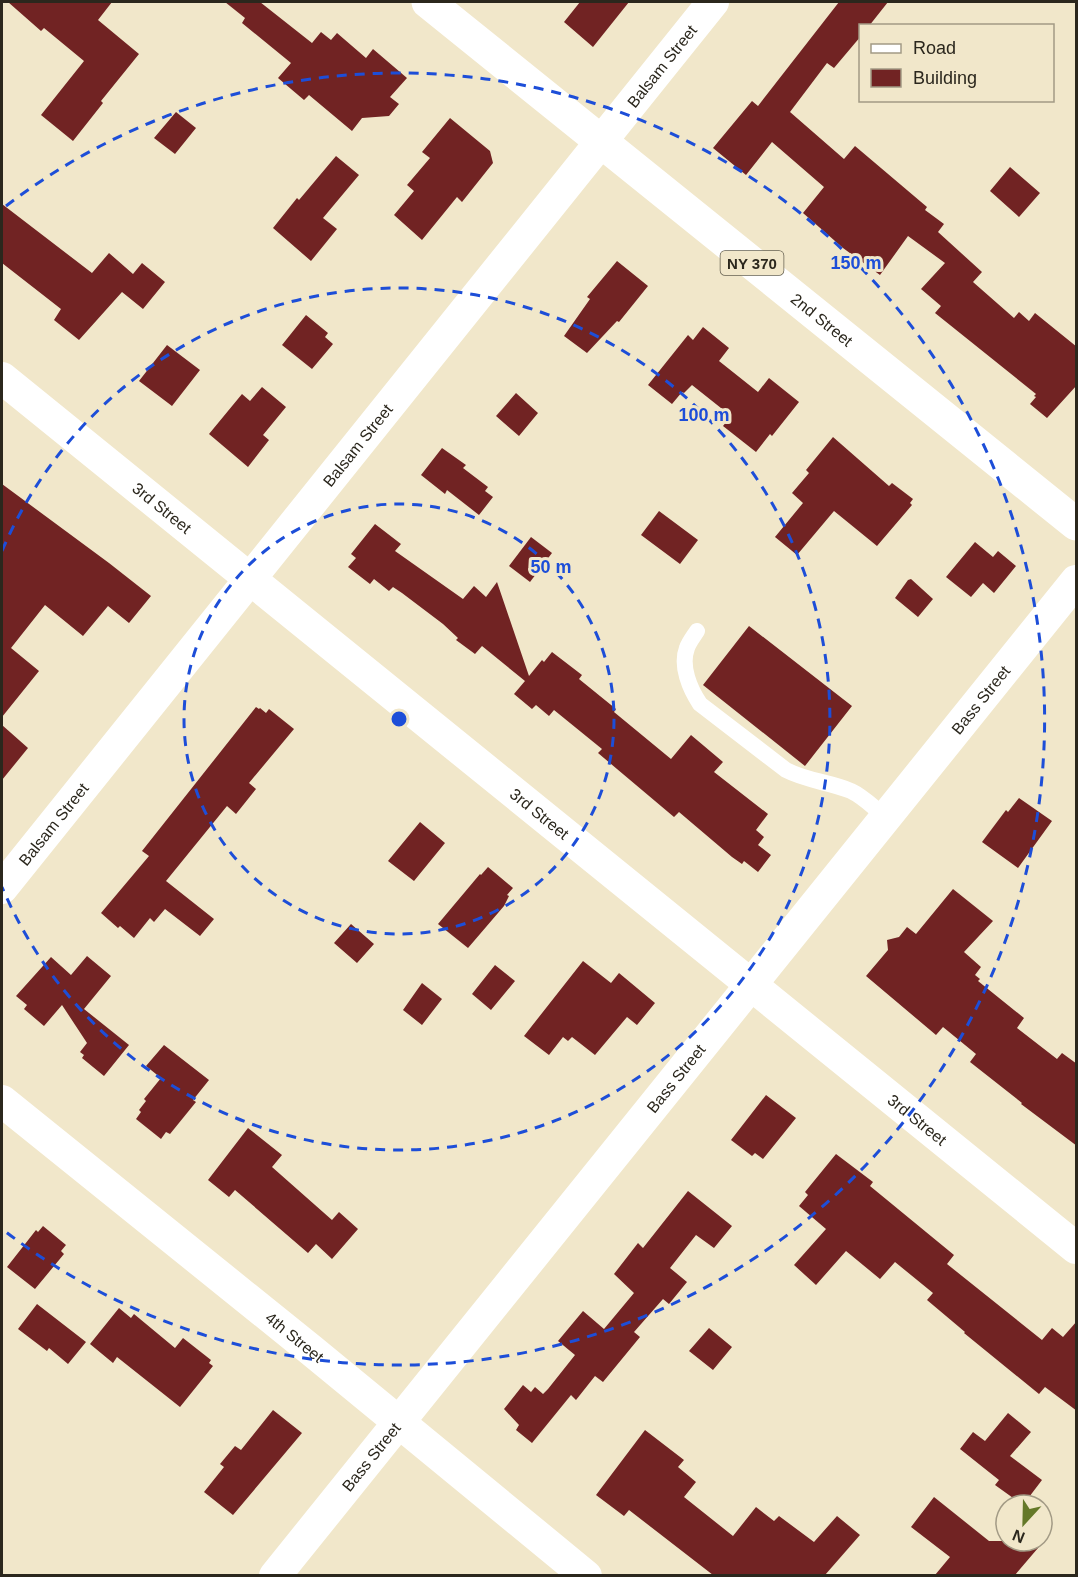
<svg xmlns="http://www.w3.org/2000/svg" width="1078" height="1577" font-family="Helvetica,sans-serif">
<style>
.building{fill:#712323}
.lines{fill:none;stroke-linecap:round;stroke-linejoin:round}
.lane{stroke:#fff;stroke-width:16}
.street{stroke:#fff;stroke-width:32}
.primary{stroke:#fff;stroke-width:33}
.ring{fill:none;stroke:#1d4ed8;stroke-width:3;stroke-dasharray:10 8}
.labels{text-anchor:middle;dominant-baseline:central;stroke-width:6;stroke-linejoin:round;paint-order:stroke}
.shield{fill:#f1e7ca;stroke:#666151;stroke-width:1.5}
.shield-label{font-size:15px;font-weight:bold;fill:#2b271d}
.street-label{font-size:16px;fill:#2b271d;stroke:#f1e7ca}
.centre{fill:#1d4ed8;stroke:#f1e7ca;stroke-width:3}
.ring-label{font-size:18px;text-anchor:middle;font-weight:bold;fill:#1d4ed8;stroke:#f1e7ca;stroke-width:6;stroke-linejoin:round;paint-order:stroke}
</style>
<rect width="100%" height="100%" fill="#f1e7ca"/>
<path class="building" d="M8,2H112L98,20L139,54L101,101L103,103L73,141L41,115L84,61L44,28L41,31Z
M225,2H260L312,43L321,32L331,40L337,33L366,58L373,49L407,78L390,97L399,104L389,116L362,118L352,131L309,95L304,100L278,78L291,63L242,23L245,18Z
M580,2H629L593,47L564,22Z
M839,2H888L869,26H861V36L834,68L827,63L790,112L844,159L855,146L927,207L925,210L944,224L938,232L982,272L973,282L1014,318L1019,312L1029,321L1035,313L1077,347V385L1047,418L1030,404L1036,397L1034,396L1036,394L935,313L941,306L921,289L945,263L908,236L880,275L843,248L803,213L824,187L772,142L746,175L713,148L752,101L758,106Z
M176,112L196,128L175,154L154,138Z
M450,118L490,151L493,163L462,202L457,197L422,240L394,215L414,191L407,185L430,158L422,152Z
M336,156L359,175L323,218L337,229L311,261L273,228L297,198L299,200Z
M1010,167L1040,193L1019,217L990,191Z
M2,204L92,273L109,253L133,274L142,263L165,282L143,309L122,292L79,340L54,320L61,309L2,263Z
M617,261L648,286L619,322L617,321L587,353L564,336L590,299L587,297Z
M306,315L328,333L325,337L333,344L312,369L282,345Z
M703,327L729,348L719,361L758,392L769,378L799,402L772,436L770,434L756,452L723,426L731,416L692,385L684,393L682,392L672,404L648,385L688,335L693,340Z
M167,345L200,370L172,406L139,381Z
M262,387L286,407L263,435L269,440L248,467L209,434L242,394L250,401Z
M516,393L538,413L519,436L496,416Z
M833,437L889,486L892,483L913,499L910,503L912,505L877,546L834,511L797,555L775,537L803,503L792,493L809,473L806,470Z
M442,448L466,465L463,468L488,487L485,491L493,497L479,515L447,490L445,494L421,475Z
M2,484L109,563L151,596L129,623L108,606L83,636L45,605L11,648L39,671L2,717Z
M659,511L698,540L680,564L641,535Z
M375,524L401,544L395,551L463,599L474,586L486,597L497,582L529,676L542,660L544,662L552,652L582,675L579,679L616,709L614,712L671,759L691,735L723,762L714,772L768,814L756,830L764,837L758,845L771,855L758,872L744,861L742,864L732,857L679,812L674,817L598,753L602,749L554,710L549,716L536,705L532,709L514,694L525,681L482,646L475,654L456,640L458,638L443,624L402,593L393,587L389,591L374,579L370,584L348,567L356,558L351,554Z
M531,537L552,553L530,582L509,566Z
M975,542L993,557L998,551L1016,566L994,593L983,583L971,597L946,577Z
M911,579L933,599L918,617L895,598L908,580Z
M749,626L852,706L805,766L703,685Z
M256,707L259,709L260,708L266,713L269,709L294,729L249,783L256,789L236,814L227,806L166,881L214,919L200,936L165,909L154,922L150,918L134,938L120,926L118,928L101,913L149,856L142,851Z
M2,725L28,748L2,780Z
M1019,798L1052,821L1018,868L982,842L1006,810L1008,812Z
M420,822L445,843L414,881L388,861Z
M488,867L513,888L507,895L509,896L504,906L468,948L438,924L480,874L481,875Z
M953,889L993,921L964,952L981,967L975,975L980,979L978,981L1024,1018L1017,1028L1057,1059L1062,1053L1077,1064V1146L1021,1104L1022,1103L970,1062L976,1054L943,1027L936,1035L866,976L888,950L887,940L899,937L907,927L916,934Z
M351,924L374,944L357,963L334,943Z
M87,956L111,976L84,1009L129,1045L104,1076L82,1058L84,1055L80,1052L87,1043L62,1005L44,1026L24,1009L27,1005L16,996L51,957L71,975Z
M583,961L611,983L619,973L655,1003L637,1025L627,1017L595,1055L572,1037L568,1041L563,1037L549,1055L524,1036Z
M495,965L515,981L491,1010L472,994Z
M422,983L442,999L422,1025L403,1010Z
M164,1045L209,1080L193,1100L196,1102L170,1134L166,1132L161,1139L136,1119L141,1112L139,1110L146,1101L144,1099L161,1078L146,1066Z
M766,1095L796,1118L763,1159L755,1153L752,1156L731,1140Z
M248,1128L282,1155L272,1167L332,1220L339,1212L358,1229L332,1259L316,1244L308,1253L235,1190L229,1197L208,1180Z
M836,1154L873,1182L870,1186L954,1255L947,1264L1042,1340L1052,1328L1063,1337L1077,1321V1411L1045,1387L1039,1394L964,1333L965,1332L927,1300L933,1293L895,1262L880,1279L846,1251L816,1285L794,1265L826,1229L799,1206L808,1195L805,1192Z
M688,1191L732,1226L714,1248L696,1235L670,1268L687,1282L669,1304L663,1299L634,1332L640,1337L603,1382L595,1376L576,1400L571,1395L532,1443L516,1430L519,1425L504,1409L523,1385L531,1392L535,1387L543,1394L548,1389L575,1355L558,1341L583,1311L604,1329L634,1293L614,1274L638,1243L643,1248Z
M43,1226L66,1245L61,1251L64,1254L35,1289L7,1267L36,1230L38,1232Z
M37,1304L86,1342L68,1364L49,1348L47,1351L18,1329Z
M119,1308L131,1318L134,1314L175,1348L183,1338L211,1360L209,1363L213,1366L180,1407L117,1357L113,1363L90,1344Z
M709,1328L732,1347L713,1370L689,1351Z
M273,1410L302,1433L233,1515L204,1492L224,1467L220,1464L235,1446L241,1450Z
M1008,1413L1031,1432L1010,1456L1042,1480L1023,1505L995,1485L999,1480L960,1449L973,1432L985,1441Z
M645,1430L684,1460L678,1467L696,1482L684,1497L733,1536L756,1507L774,1521L779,1516L814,1542L837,1516L860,1535L825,1575H713L629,1510L624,1516L596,1495Z
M934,1497L989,1541H1044L1015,1575H935L950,1557L911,1527Z"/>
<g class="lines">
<path class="lane" d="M697,631C694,636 689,642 687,648C680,666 690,689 700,704L786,770C807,781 830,782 851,791C864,797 875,809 886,817"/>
<g class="street">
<path id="s1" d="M2,378L1076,1248"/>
<path id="s2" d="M2,888L713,2"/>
<path id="s3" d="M2,1101L311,1350L586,1576"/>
<path id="s4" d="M275,1576L1076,581"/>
</g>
<path class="primary" id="s5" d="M428,2L1076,524"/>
</g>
<g class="ring">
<circle cx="399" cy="719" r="215"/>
<path d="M2 551A431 431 0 1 1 2 887"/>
<path d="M6 206A646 646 0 1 1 6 1232"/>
</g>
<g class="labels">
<rect class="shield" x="720.5" y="251" width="63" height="24" rx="4.5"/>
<g class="shield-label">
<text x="752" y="263">NY 370</text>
</g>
<g class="street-label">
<text stroke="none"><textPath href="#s2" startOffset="1054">Balsam Street</textPath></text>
<text stroke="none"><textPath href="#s5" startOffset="506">2nd Street</textPath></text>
<text stroke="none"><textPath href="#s2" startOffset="568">Balsam Street</textPath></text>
<text stroke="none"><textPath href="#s1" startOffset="206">3rd Street</textPath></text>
<text stroke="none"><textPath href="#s4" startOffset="1125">Bass Street</textPath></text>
<text stroke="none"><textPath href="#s1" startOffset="692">3rd Street</textPath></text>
<text stroke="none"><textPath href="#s2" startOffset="82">Balsam Street</textPath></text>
<text stroke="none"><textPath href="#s4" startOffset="639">Bass Street</textPath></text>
<text stroke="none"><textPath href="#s1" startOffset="1178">3rd Street</textPath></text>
<text stroke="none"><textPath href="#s3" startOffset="376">4th Street</textPath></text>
<text stroke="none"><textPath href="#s4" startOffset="153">Bass Street</textPath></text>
</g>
</g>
<circle cx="399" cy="719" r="9" class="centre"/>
<g class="ring-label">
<text x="856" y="269">150 m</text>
<text x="704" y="421">100 m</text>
<text x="551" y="573">50 m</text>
</g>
<rect width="1078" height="1577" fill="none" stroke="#2b271d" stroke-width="6"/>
<rect x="859" y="24" width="195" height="78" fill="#f1e7ca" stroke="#a29a85" stroke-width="1.5"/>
<rect x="871" y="44" width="30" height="9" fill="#ffffff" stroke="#a29a85" stroke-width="1.5"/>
<text x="913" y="54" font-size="18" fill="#2b271d">Road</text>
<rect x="871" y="69" width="30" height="18" fill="#712323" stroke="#a29a85" stroke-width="1.5"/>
<text x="913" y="84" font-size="18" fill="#2b271d">Building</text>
<g transform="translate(1024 1523) rotate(202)"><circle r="28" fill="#f1e7ca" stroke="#a29a85" stroke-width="1.5"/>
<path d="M0-4.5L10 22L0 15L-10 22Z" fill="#647828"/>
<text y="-9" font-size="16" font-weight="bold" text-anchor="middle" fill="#2b271d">N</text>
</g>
</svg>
